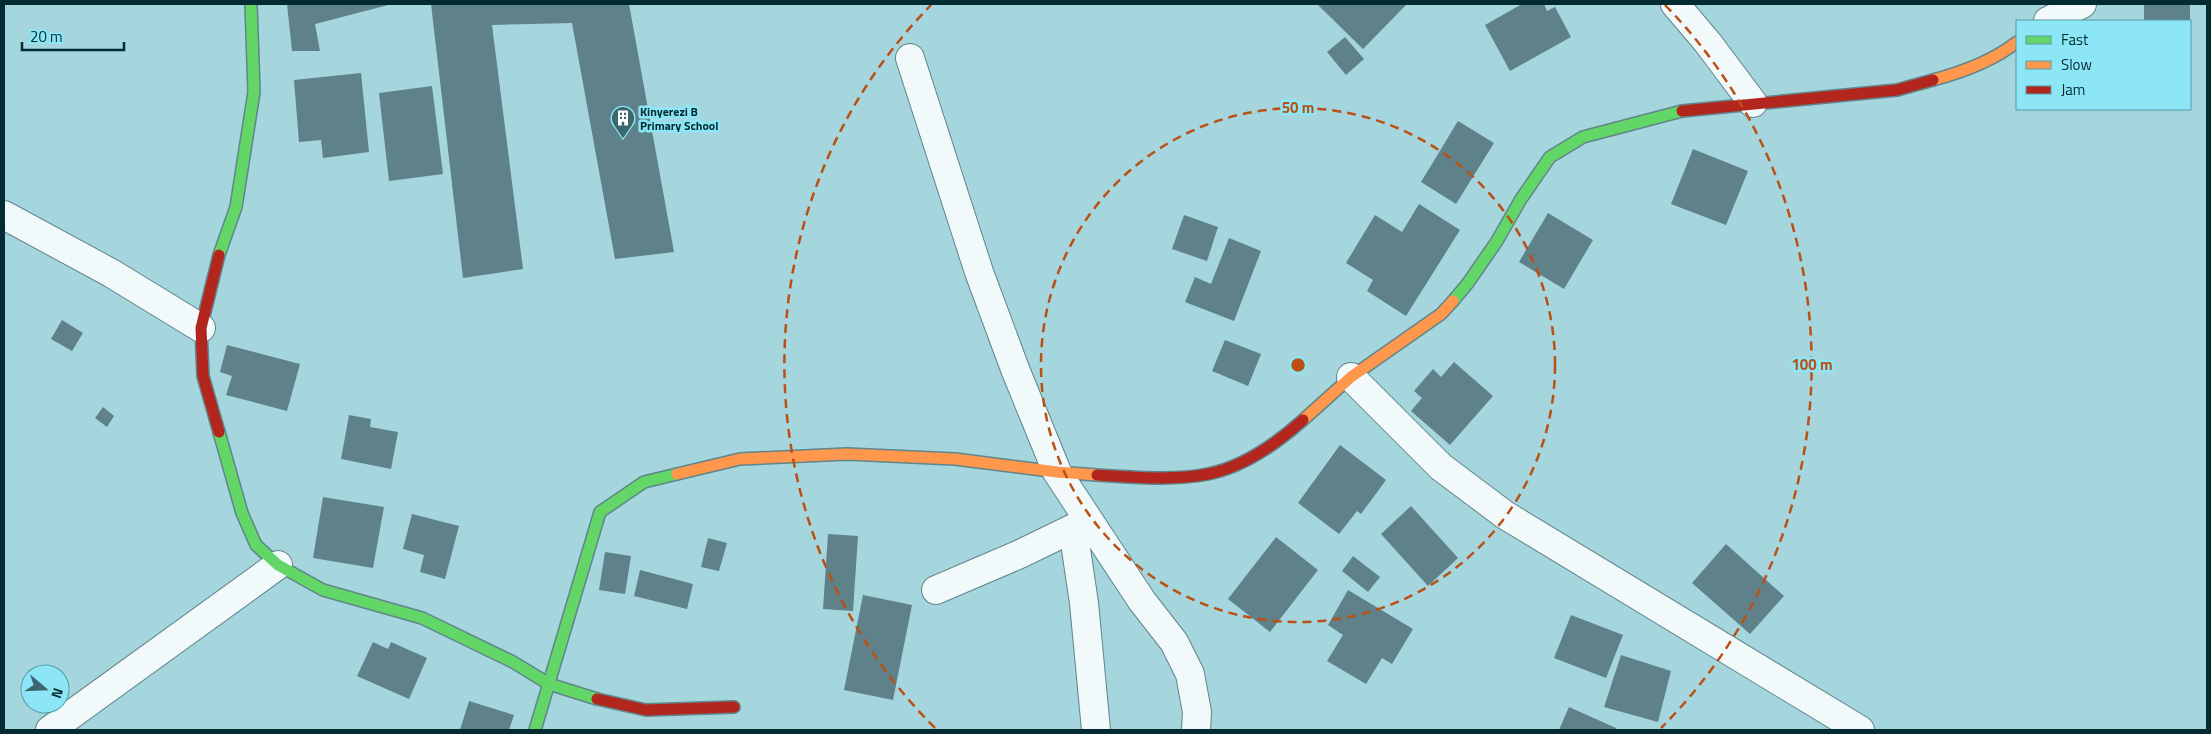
<svg xmlns="http://www.w3.org/2000/svg" width="2211" height="734" font-family="'Titillium Web',sans-serif">
<style>
.building{fill:#5f8189}
.lines{fill:none;stroke-linecap:round;stroke-linejoin:round}
.street-casing{stroke:#60858a;stroke-width:30}
.fast-casing{stroke:#60858a;stroke-width:14}
.slow-casing{stroke:#60858a;stroke-width:14}
.jam-casing{stroke:#60858a;stroke-width:14}
.street{stroke:#f2f9fa;stroke-width:28}
.fast{stroke:#63d668;stroke-width:11}
.slow{stroke:#ff974d;stroke-width:11}
.jam{stroke:#b3261e;stroke-width:11}
.ring{fill:none;stroke:#ba5014;stroke-width:2.5;stroke-dasharray:9 6}
.labels{text-anchor:middle;dominant-baseline:central;stroke-width:5;stroke-linejoin:round;paint-order:stroke}
.poi-label{font-size:12px;font-weight:bold;fill:#032c32;stroke:#8de6f5;text-anchor:start}
.centre{fill:#ba5014;stroke:#8de6f5;stroke-width:2.5}
.ring-label{font-size:15px;text-anchor:middle;font-weight:bold;fill:#ba5014;stroke:#8de6f5;stroke-width:5;stroke-linejoin:round;paint-order:stroke}
</style>
<rect width="100%" height="100%" fill="#a5d5dd"/>
<path class="building" d="M287,4H392L315,24L320,51H292Z
M431,4H629L674,252L615,259L572,23L492,25L523,269L463,278Z
M1317,4H1407L1363,49Z
M1522,4H1544L1547,11L1555,7L1571,37L1510,71L1485,25Z
M2144,4H2190V21H2144Z
M1345,37L1364,59L1346,75L1327,52Z
M361,73L369,152L323,158L321,140L299,142L294,80Z
M432,86L443,174L389,181L379,93Z
M1458,121L1494,143L1456,204L1421,182Z
M1693,149L1748,171L1726,225L1671,204Z
M1419,204L1460,230L1406,316L1367,291L1373,280L1346,263L1375,215L1402,232Z
M1548,213L1593,240L1564,289L1519,262Z
M1184,215L1218,227L1207,261L1172,249Z
M1229,238L1261,251L1234,321L1185,302L1195,277L1211,284Z
M62,320L83,333L72,351L51,339Z
M1225,340L1261,354L1248,386L1212,371Z
M227,345L300,364L287,411L226,395L232,376L220,372Z
M1454,362L1493,396L1450,445L1411,411L1422,398L1414,391L1433,369L1441,377Z
M103,407L114,416L107,427L95,418Z
M349,415L371,419L370,427L398,432L391,469L341,459Z
M1340,445L1386,480L1361,514L1357,511L1339,534L1298,503Z
M323,497L384,507L373,568L313,558Z
M1411,506L1458,558L1428,586L1381,534Z
M412,514L459,526L445,579L420,572L424,555L403,549Z
M828,534L858,536L853,611L823,609Z
M1276,537L1318,570L1270,632L1228,599Z
M708,538L727,543L719,571L701,567Z
M1726,544L1784,596L1750,634L1692,583Z
M605,552L631,556L625,594L599,590Z
M1353,556L1380,577L1368,592L1342,571Z
M640,570L693,584L687,609L634,596Z
M1348,590L1413,629L1392,664L1382,658L1366,684L1327,661L1343,635L1328,625Z
M863,595L912,605L893,700L844,690Z
M1571,615L1623,635L1606,678L1554,658Z
M373,642L388,649L391,642L427,658L409,699L357,676Z
M1621,655L1671,671L1658,722L1604,707Z
M469,701L514,715L509,730H460Z
M1569,707L1616,728L1615,730H1559Z"/>
<g class="lines">
<g class="street-casing">
<path id="street" d="M1675,4L1708,43L1753,103
M2048,21L2082,4
M910,58L979,272L1015,369L1057,472L1142,601L1174,642L1190,674L1197,712L1196,730
M4,215L111,273L201,328
M1351,377L1441,467L1505,515L1860,730
M1073,529L1084,603L1096,730
M936,590L1020,554L1088,521
M50,730L278,565"/>
</g>
<g class="fast-casing">
<path id="fast" d="M219,255L236,207L254,92L251,4
M1453,301L1468,283L1497,241L1521,199L1550,157L1583,137L1682,111
M219,432L242,513L256,545L278,565L323,590L422,618L513,662L549,684L597,699
M535,730L600,512L644,482L677,474"/>
</g>
<g class="slow-casing">
<path id="slow" d="M1933,80C1963,72 1993,61 2017,42
M1303,420L1351,377L1441,314L1453,301
M677,474L740,459L847,454L955,459L1057,472L1097,475"/>
</g>
<g class="jam-casing">
<path id="jam" d="M1682,111L1897,90L1933,80
M219,432L203,376L201,328L219,255
M1097,475C1133,477 1172,481 1208,474C1244,467 1276,444 1303,420
M597,699L646,710L734,707"/>
</g>
<use href="#street" class="street"/>
<use href="#fast" class="fast"/>
<use href="#slow" class="slow"/>
<use href="#jam" class="jam"/>
</g>
<g class="ring">
<circle cx="1298" cy="365" r="257"/>
<path d="M935 728A514 514 0 0 1 931 5M1665 5A514 514 0 0 1 1661 728"/>
</g>
<defs>
<g id="building-pin" transform="scale(1.25)"><path d="M0 17L-7.5 6A9.5 9.5 0 1 1 7.5 6Z" fill="#3c676e" stroke="#8de6f5"/><path d="M-4-6H4V6H1V3H-1V6H-4ZM-2.5-4.3h1.7v1.8h-1.7ZM.8-4.3h1.7v1.8H.8ZM-2.5-1h1.7V.8h-1.7ZM.8-1h1.7V.8H.8Z" fill="#fff"/></g>
</defs>
<g fill-rule="evenodd">
<use href="#building-pin" x="623" y="118"/>
</g>
<g class="labels">
<g class="poi-label">
<text x="640" y="111">Kinyerezi B<tspan x="640" dy="14">Primary School</tspan></text>
</g>
</g>
<circle cx="1298" cy="365" r="8" class="centre"/>
<g class="ring-label">
<text x="1298" y="113">50 m</text>
<text x="1812" y="370">100 m</text>
</g>
<rect width="2211" height="734" fill="none" stroke="#032c32" stroke-width="10"/>
<rect x="2016" y="20" width="175" height="90" fill="#8de6f5" stroke="#569ca7"/>
<rect x="2026" y="36" width="25" height="8" fill="#63d668" stroke="#569ca7"/>
<text x="2061" y="45" font-size="15" fill="#032c32">Fast</text>
<rect x="2026" y="61" width="25" height="8" fill="#ff974d" stroke="#569ca7"/>
<text x="2061" y="70" font-size="15" fill="#032c32">Slow</text>
<rect x="2026" y="86" width="25" height="8" fill="#b3261e" stroke="#569ca7"/>
<text x="2061" y="95" font-size="15" fill="#032c32">Jam</text>
<g transform="translate(45 689) rotate(109)"><circle r="24" fill="#8de6f5" stroke="#569ca7"/>
<path d="M0-4L9 19L0 12L-9 19Z" fill="#3c676e"/>
<text y="-8" font-size="14" font-weight="bold" text-anchor="middle" fill="#032c32">N</text>
</g>
<path d="M22 42v8h102v-8" fill="none" stroke="#032c32" stroke-width="2.5"/>
<text x="30" y="42" font-size="15" fill="#032c32" stroke="#8de6f5" stroke-width="4" paint-order="stroke">20 m</text>
</svg>
